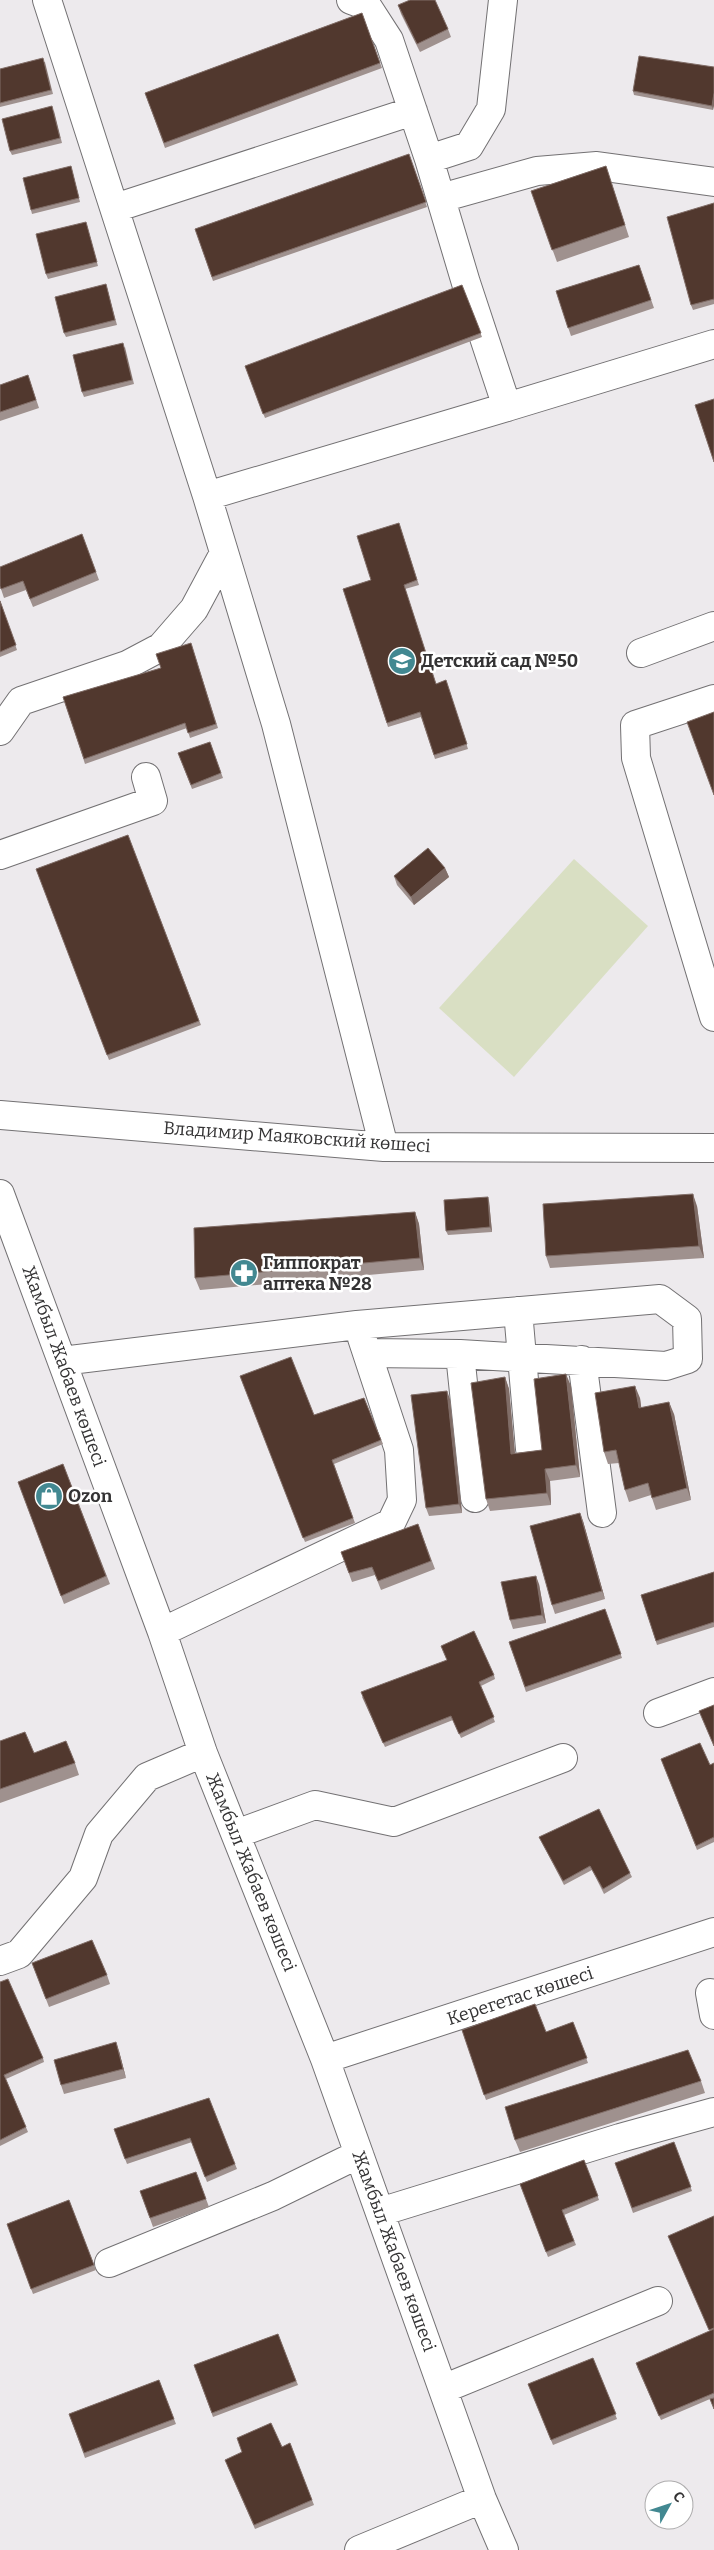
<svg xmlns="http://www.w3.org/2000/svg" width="714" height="2550" font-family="Bitter,serif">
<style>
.pitch{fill:#d9dfc3}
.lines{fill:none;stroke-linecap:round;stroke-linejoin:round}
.minor-casing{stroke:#737173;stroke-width:30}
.minor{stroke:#fff;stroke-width:28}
.wall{fill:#9f918e}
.shaded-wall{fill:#806d67}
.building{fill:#51382e;stroke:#806d67}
.labels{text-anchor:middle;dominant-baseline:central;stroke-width:5;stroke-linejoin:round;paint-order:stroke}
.poi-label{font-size:18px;font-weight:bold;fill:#343334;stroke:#fff;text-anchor:start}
.street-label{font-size:18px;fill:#343334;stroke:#fff}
</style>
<rect width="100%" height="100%" fill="#edeaed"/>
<path class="pitch" d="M574,859L648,926L514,1077L439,1008Z"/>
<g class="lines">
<g class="minor-casing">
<path id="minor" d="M47,0L207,496L276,724L384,1147
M351,0L367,6L389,40L429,159
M441,198L537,171L597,166L714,182
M115,208L413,111
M507,407L714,344
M207,496L507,407L466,283L429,159L469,146L491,109L503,0
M641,653L714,626
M714,699L635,725L636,758L714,1017
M0,731L21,701L127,665L161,647L194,609L224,553
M0,855L153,801L146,777
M0,1115L384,1147L714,1148
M0,1194L162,1632L203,1753L325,2059L482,2499L504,2550
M518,1311L530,1449
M460,1354L475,1498
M582,1360L602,1513
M62,1361L357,1325L660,1299L687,1319L688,1359L666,1366L460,1354L367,1353
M162,1632L391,1523L402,1500L399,1450L362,1338
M658,1713L714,1692
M236,1834L315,1805L394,1822L563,1758
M0,1961L19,1954L83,1878L99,1834L147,1777L203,1753
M710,1993L714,2015
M325,2059L714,1932
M380,2212L620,2138L714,2112
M109,2263L273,2196L359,2154
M443,2389L658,2301
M359,2550L482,2499"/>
</g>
<use href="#minor" class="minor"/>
</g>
<path class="wall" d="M398,5L448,29L451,37L420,52L401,14Z
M362,13L382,68L165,148L145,93Z
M45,62L53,94L0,107V69Z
M714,67L713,110L634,95L633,91Z
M54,111L62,143L12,155L10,151Z
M409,154L427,207L213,281L195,229Z
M71,166L80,202L32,214L31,210Z
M606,166L629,237L557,262L531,191Z
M714,203V304L693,310L691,305Z
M86,222L98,266L48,279L46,274Z
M639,265L654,308L571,336L556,291Z
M106,284L117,325L66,337L64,333Z
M462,285L482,337L265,418L245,366Z
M125,347L134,384L84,397L82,392Z
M28,375L39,408L0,421V385Z
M399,523L419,585L405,589L436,684L446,680L468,749L435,759L421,717L388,727L343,589L371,580Z
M82,534L99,580L33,607L26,590L4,598L0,586Z
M0,600L17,650L0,657Z
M191,643L218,728L190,738L187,728L85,764L63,697L161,668Z
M210,742L223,778L192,789L178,753Z
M128,835L201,1025L109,1060L36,869Z
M445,868L449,877L414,905L397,885L394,876Z
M489,1201L492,1232L448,1235L446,1231Z
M697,1206L704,1258L550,1268L546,1256Z
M415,1212L419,1224L424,1270L200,1290L195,1278Z
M240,1376L314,1415L364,1398L383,1444L334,1464L355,1523L305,1542Z
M505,1377L509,1389L515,1453L542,1450L571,1386L580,1477L550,1481L551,1505L490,1511L486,1499Z
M640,1398L641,1408L674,1414L691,1500L656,1510L651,1495L629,1502L625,1490L619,1463L608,1464L604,1452Z
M450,1399L462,1513L429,1516L426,1508Z
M63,1464L110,1584L64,1604L18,1482Z
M583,1521L605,1599L555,1614L552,1605Z
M418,1524L435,1569L381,1590L375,1575L352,1582L341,1552Z
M714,1572V1627L657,1645L641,1595Z
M539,1584L546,1623L513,1629L510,1620Z
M605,1609L622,1658L526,1692L509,1642Z
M447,1660L494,1675L495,1679L481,1686L495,1722L461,1738L453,1720L385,1747L362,1697Z
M0,1741L34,1753L75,1763L79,1775L0,1803Z
M661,1759L710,1765L714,1763V1842L697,1850Z
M539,1837L630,1873L632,1877L604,1894L592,1870L564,1885L541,1841Z
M32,1963L107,1975L110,1984L49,2007Z
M0,1982L43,2058L44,2062L6,2079L28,2132L0,2146Z
M573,2022L588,2063L486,2100L462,2030L546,2032Z
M119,2051L126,2078L64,2094L61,2085Z
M701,2081L705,2093L520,2152L515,2140Z
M209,2098L237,2169L207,2182L192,2142L127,2164L114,2129Z
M674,2142L692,2191L633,2213L615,2163Z
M584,2160L599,2200L564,2215L576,2245L548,2257L520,2184Z
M196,2172L209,2207L153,2227L140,2191Z
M69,2200L96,2270L33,2294L7,2224Z
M714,2216V2409L710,2399L661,2420L637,2367L710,2331L670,2240Z
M278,2334L298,2385L213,2417L194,2365Z
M593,2358L617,2419L553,2445L528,2384Z
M159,2380L176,2424L85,2458L69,2414Z
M290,2443L314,2505L255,2529L227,2465L282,2447Z"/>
<path class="shaded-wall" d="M714,93V106L713,110L712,106Z
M445,868L449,877L414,905L411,897Z
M693,1194L697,1206L704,1258L699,1246Z
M488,1197L489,1201L492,1232L490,1227Z
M415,1212L419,1224L424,1270L420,1258Z
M566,1374L571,1386L580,1477L576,1465Z
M505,1377L509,1389L516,1465L511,1454Z
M635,1386L640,1398L643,1420L639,1408Z
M447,1391L450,1399L462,1513L459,1504Z
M669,1402L674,1414L691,1500L687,1488Z
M545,1469L550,1481L551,1505L547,1493Z
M580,1513L583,1521L605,1599L602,1591Z
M536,1576L539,1584L546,1623L542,1615Z
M116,2042L119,2051L126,2078L123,2069Z"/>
<path class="building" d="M410,0H435L448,29L417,44L398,5Z
M362,13L380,63L164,143L145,93Z
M639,56L714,67V93L712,106L633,91Z
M43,58L51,90L0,103V69Z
M52,106L60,138L10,151L2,119Z
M409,154L426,202L212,277L195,229Z
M71,166L79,198L31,210L23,178Z
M606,166L625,225L552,250L531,191Z
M714,203V299L691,305L667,217Z
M86,222L97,262L46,274L36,234Z
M639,265L651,300L568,328L556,291Z
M106,284L115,320L64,333L55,297Z
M462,285L481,333L263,414L245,366Z
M123,343L132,380L82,392L73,355Z
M28,375L36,400L0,412V385Z
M714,399V462L695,405Z
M399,523L417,580L404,585L436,684L446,680L467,744L434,755L420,712L387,723L343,589L371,580L357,536Z
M82,534L96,572L30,599L23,581L1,589L0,586V567Z
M0,601L16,645L0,652Z
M191,643L216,724L188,733L185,723L84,759L63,697L161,668L156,654Z
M714,712V795L687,722Z
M210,742L221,773L191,785L178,753Z
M128,835L199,1021L107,1055L36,869Z
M428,848L445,868L411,897L394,876Z
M693,1194L699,1246L546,1256L543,1204Z
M488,1197L490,1227L446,1231L444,1200Z
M415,1212L420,1258L195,1278L194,1228Z
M291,1357L314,1415L364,1398L381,1440L332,1460L353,1518L303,1538L240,1376Z
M566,1374L576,1465L545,1469L547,1493L486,1499L471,1383L505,1377L511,1454L542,1450L534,1379Z
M635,1386L639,1408L669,1402L687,1488L652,1498L648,1483L625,1490L616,1450L604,1452L595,1393Z
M447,1391L459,1504L426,1508L411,1395Z
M63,1464L106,1576L61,1596L18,1482Z
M580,1513L602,1591L552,1605L530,1526Z
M418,1524L431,1561L378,1581L372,1567L349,1573L341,1552Z
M714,1572V1622L656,1641L641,1595Z
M536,1576L542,1615L510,1620L501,1582Z
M605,1609L621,1654L525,1687L509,1642Z
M474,1631L494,1675L479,1682L494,1717L459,1734L451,1716L383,1743L361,1692L447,1660L441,1646Z
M714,1705V1746L699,1711Z
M25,1732L34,1753L66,1741L75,1763L0,1789V1741Z
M700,1743L710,1765L714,1763V1837L696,1846L661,1759Z
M599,1809L630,1873L603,1889L590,1866L563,1881L539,1837Z
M92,1940L107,1975L46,1999L32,1963Z
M8,1979L43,2058L4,2075L26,2127L0,2140V1982Z
M535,2004L546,2032L573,2022L587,2058L484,2095L462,2030Z
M116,2042L123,2069L61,2085L54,2060Z
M688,2050L701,2081L515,2140L505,2107Z
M209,2098L235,2164L205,2177L190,2138L125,2159L114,2129Z
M674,2142L691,2187L632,2208L615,2163Z
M584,2160L598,2196L562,2210L574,2241L546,2252L520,2184Z
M196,2172L206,2199L150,2218L140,2191Z
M69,2200L94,2265L31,2289L7,2224Z
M714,2216V2328L709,2330L668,2236Z
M714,2329V2393L659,2416L636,2363Z
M278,2334L296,2381L212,2413L194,2365Z
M593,2358L616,2414L551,2440L528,2384Z
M159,2380L174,2419L84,2453L69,2414Z
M714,2398V2409L710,2399Z
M271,2423L282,2447L290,2443L312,2500L254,2525L225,2460L242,2452L237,2438Z"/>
<defs>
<g id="school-disc" transform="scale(1.4375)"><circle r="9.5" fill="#428891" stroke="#fff"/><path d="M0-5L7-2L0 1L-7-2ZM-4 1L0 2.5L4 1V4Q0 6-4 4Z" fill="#fff"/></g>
<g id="pharmacy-disc" transform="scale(1.4375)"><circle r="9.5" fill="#428891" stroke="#fff"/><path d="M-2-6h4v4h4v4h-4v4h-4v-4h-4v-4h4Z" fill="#fff"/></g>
<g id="shop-disc" transform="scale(1.4375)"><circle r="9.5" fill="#428891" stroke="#fff"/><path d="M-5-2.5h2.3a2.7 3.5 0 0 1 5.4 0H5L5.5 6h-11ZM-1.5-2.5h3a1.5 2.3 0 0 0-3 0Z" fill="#fff"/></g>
</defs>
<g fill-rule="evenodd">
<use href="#school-disc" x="402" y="661"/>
<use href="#pharmacy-disc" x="244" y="1273"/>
<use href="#shop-disc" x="49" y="1496"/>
</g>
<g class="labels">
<g class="poi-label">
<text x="421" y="661">Детский сад №50</text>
<text x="263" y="1263">Гиппократ<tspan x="263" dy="21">аптека №28</tspan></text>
<text x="68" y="1496">Ozon</text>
</g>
<g class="street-label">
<text transform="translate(297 1137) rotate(4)">Владимир Маяковский көшесі</text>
<text transform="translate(64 1366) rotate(70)">Жамбыл Жабаев көшесі</text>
<text transform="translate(251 1872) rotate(68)">Жамбыл Жабаев көшесі</text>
<text transform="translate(520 1996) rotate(-18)">Керегетас көшесі</text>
<text transform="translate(394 2251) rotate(70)">Жамбыл Жабаев көшесі</text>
</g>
</g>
<g transform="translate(669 2505) rotate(50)"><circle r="24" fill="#ffffff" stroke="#aeadae"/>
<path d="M0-4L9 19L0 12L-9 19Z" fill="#428891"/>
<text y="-8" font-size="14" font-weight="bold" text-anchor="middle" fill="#343334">С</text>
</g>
</svg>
